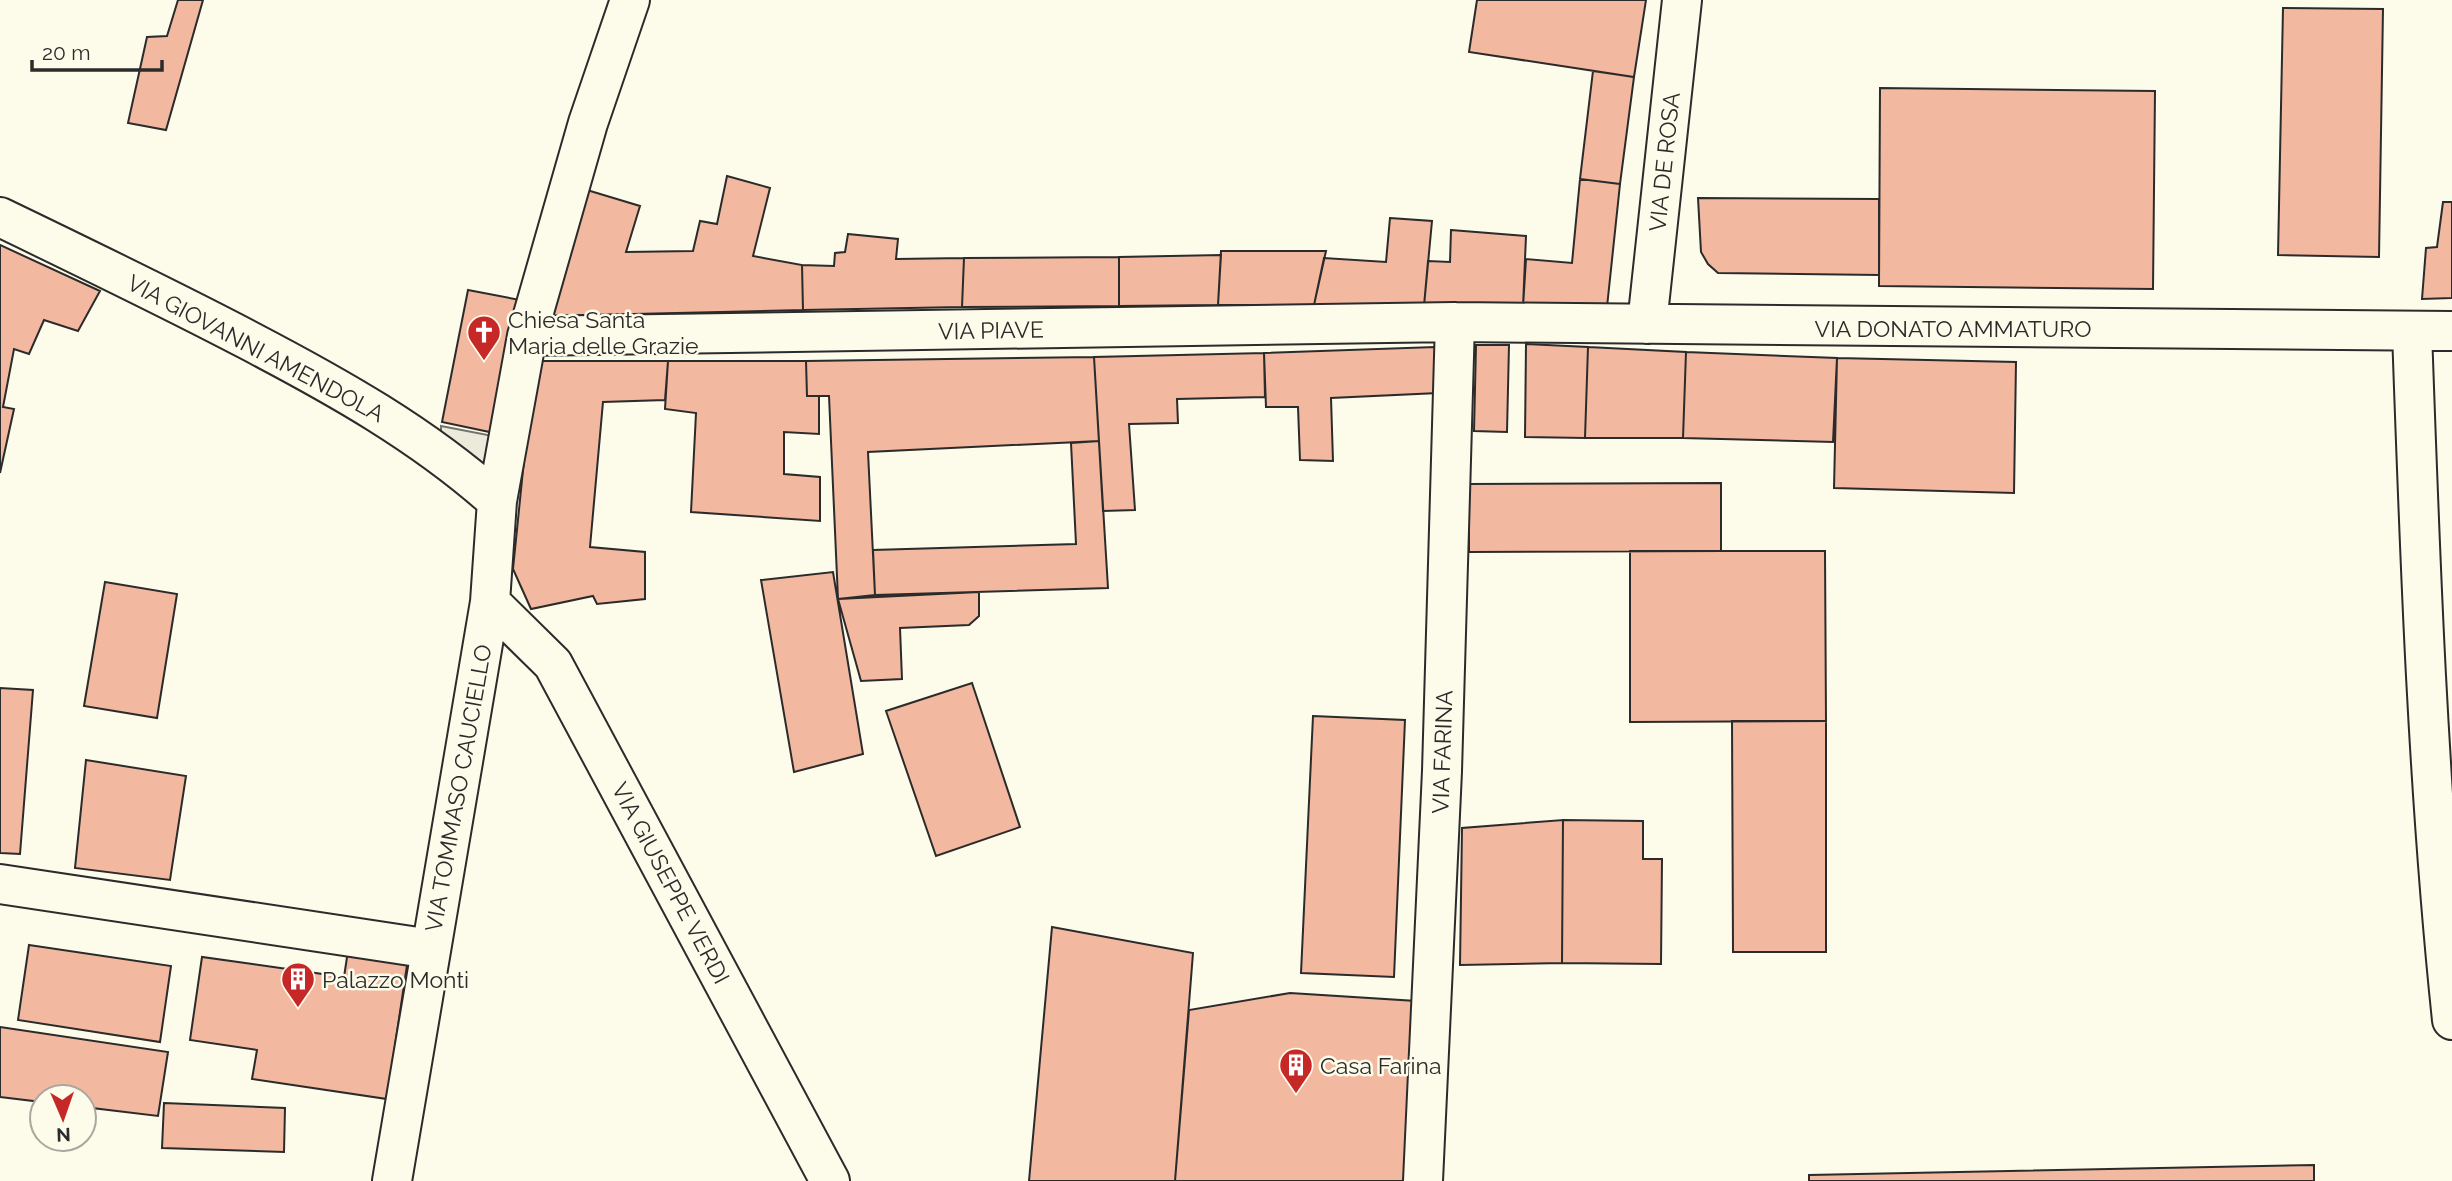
<svg xmlns="http://www.w3.org/2000/svg" width="2452" height="1181" font-family="Raleway,sans-serif">
<style>
.parking{fill:#eceadb;stroke:#74746e;stroke-width:2}
.building{fill:#f2b8a0;stroke:#2b2b2b;stroke-width:2}
.lines{fill:none;stroke-linecap:round;stroke-linejoin:round}
.minor-casing{stroke:#2b2b2b;stroke-width:42}
.minor{stroke:#fdfbea;stroke-width:38}
.labels{text-anchor:middle;dominant-baseline:central;stroke-width:5;stroke-linejoin:round;paint-order:stroke}
.street-label{font-size:23px;fill:#2b2b2b;stroke:#fdfbea}
.poi-label{font-size:23px;fill:#2b2b2b;stroke:#fdfbea;text-anchor:start}
</style>
<rect width="100%" height="100%" fill="#fdfbea"/>
<path class="parking" d="M441,426L498,437L488,478L441,436Z"/>
<path class="building" d="M178,0H203L166,130L128,123L147,37L167,36Z
M1477,0H1646L1634,77L1469,52Z
M2283,8L2383,9L2379,257L2278,255Z
M1593,71L1634,77L1620,184L1580,179Z
M1880,88L2155,91L2153,289L1879,286Z
M727,176L770,188L753,256L802,265L803,310L546,316L587,190L640,206L626,252L693,251L700,221L717,224Z
M1580,179L1620,184L1607,307H1523L1526,259L1572,263Z
M1698,198L1879,199V275L1718,273L1708,264L1701,252Z
M2443,202H2452V298L2422,299L2426,248L2437,247Z
M1390,218L1432,221L1424,306L1314,305L1324,258L1386,262Z
M1451,230L1526,236L1523,307L1424,306L1428,261L1450,262Z
M848,234L898,239L896,259L964,258L962,307L803,310L802,265L834,266L835,253L845,252Z
M0,245L100,291L78,331L44,320L29,354L14,349L3,407L14,409L0,473Z
M1221,251H1326L1314,305H1218Z
M1221,255L1218,305L1119,306V257Z
M1119,257V306L962,307L964,258Z
M468,290L525,301L499,434L442,422Z
M1526,344L1588,347L1585,438L1525,437Z
M1476,345H1509L1507,432L1474,431Z
M1435,347L1438,393L1331,398L1333,461L1300,460L1298,407H1266L1264,353Z
M1588,347L1686,352L1683,438H1585Z
M1686,352L1837,358L1833,442L1683,438Z
M1264,353L1265,397L1177,399L1178,423L1129,424L1135,510L1103,511L1094,357Z
M1094,357L1099,441L868,452L875,595L838,599L829,396H807L806,361Z
M1837,358L2016,362L2014,493L1834,488Z
M534,361H668L665,400L603,402L590,547L645,552V599L597,604L593,596L531,609L513,569Z
M668,361H806L807,396H819V434L784,432V474L820,477V521L691,512L696,413L665,409Z
M1099,441L1108,588L875,595L873,550L1076,544L1071,443Z
M1721,483V551L1469,552V484Z
M1630,551H1825L1826,721L1630,722Z
M833,572L863,754L794,772L761,580Z
M105,582L177,594L157,718L84,706Z
M979,592V616L969,625L900,628L902,679L861,681L838,599Z
M972,683L1020,827L936,856L886,711Z
M0,688L33,690L20,854L0,853Z
M1313,716L1405,720L1394,977L1301,973Z
M1732,721H1826V952H1733Z
M86,760L186,776L170,880L75,868Z
M1563,820L1643,821V859H1662L1661,964L1562,963Z
M1563,820L1562,963L1460,965L1462,828Z
M1052,927L1193,953L1175,1181H1029Z
M349,944L409,952L387,1099L252,1079L257,1050L190,1040L202,957L344,977Z
M29,945L171,966L160,1042L18,1020Z
M1290,993L1416,1001L1406,1181H1175L1189,1010Z
M0,1027L168,1052L158,1116L84,1107V1097H42V1102L0,1097Z
M164,1103L285,1108L284,1152L162,1148Z
M2314,1165V1181H1809V1175Z"/>
<g class="lines">
<g class="minor-casing">
<path id="minor" d="M0,217C83,257 166,297 248,340C336,386 422,434 497,501
M1647,324L1682,0
M2412,331C2420,561 2428,791 2452,1020
M527,336L1455,322L2452,331
M490,602L553,664L830,1181
M0,884L431,949
M392,1181L490,602L497,501L527,336L588,123L630,0
M1423,1181L1442,771L1455,322"/>
</g>
<use href="#minor" class="minor"/>
</g>
<defs>
<g id="church-pin" transform="scale(1.75)"><path d="M0 17L-7.5 6A9.5 9.5 0 1 1 7.5 6Z" fill="#c62828" stroke="#fdfbea"/><path d="M-1.2-6h2.4v3.5h3.3v2.4h-3.3V6h-2.4V-.1h-3.3v-2.4h3.3Z" fill="#fff"/></g>
<g id="building-pin" transform="scale(1.75)"><path d="M0 17L-7.5 6A9.5 9.5 0 1 1 7.5 6Z" fill="#c62828" stroke="#fdfbea"/><path d="M-4-6H4V6H1V3H-1V6H-4ZM-2.5-4.3h1.7v1.8h-1.7ZM.8-4.3h1.7v1.8H.8ZM-2.5-1h1.7V.8h-1.7ZM.8-1h1.7V.8H.8Z" fill="#fff"/></g>
</defs>
<g fill-rule="evenodd">
<use href="#church-pin" x="484" y="332"/>
<use href="#building-pin" x="298" y="979"/>
<use href="#building-pin" x="1296" y="1065"/>
</g>
<g class="labels">
<g class="street-label">
<text transform="translate(1664 162) rotate(-84)">VIA DE ROSA</text>
<text x="1953" y="328">VIA DONATO AMMATURO</text>
<text transform="translate(991 330) rotate(-1)">VIA PIAVE</text>
<text transform="translate(256 348) rotate(28)">VIA GIOVANNI AMENDOLA</text>
<text transform="translate(1442 752) rotate(-88)">VIA FARINA</text>
<text transform="translate(458 788) rotate(-80)">VIA TOMMASO CAUCIELLO</text>
<text transform="translate(671 883) rotate(62)">VIA GIUSEPPE VERDI</text>
</g>
<g class="poi-label">
<text x="508" y="319">Chiesa Santa<tspan x="508" dy="26">Maria delle Grazie</tspan></text>
<text x="322" y="979">Palazzo Monti</text>
<text x="1320" y="1065">Casa Farina</text>
</g>
</g>
<g transform="translate(63 1118) rotate(178)"><circle r="33" fill="#fdfbea" stroke="#a9a89e" stroke-width="2"/>
<path d="M0-5L12 26L0 18L-12 26Z" fill="#c62828"/>
<text y="-10" font-size="19" font-weight="bold" text-anchor="middle" fill="#2b2b2b">N</text>
</g>
<path d="M32 60v10h130v-10" fill="none" stroke="#2b2b2b" stroke-width="3.5"/>
<text x="42" y="60" font-size="21" fill="#2b2b2b" stroke="#fdfbea" stroke-width="5" paint-order="stroke">20 m</text>
</svg>
